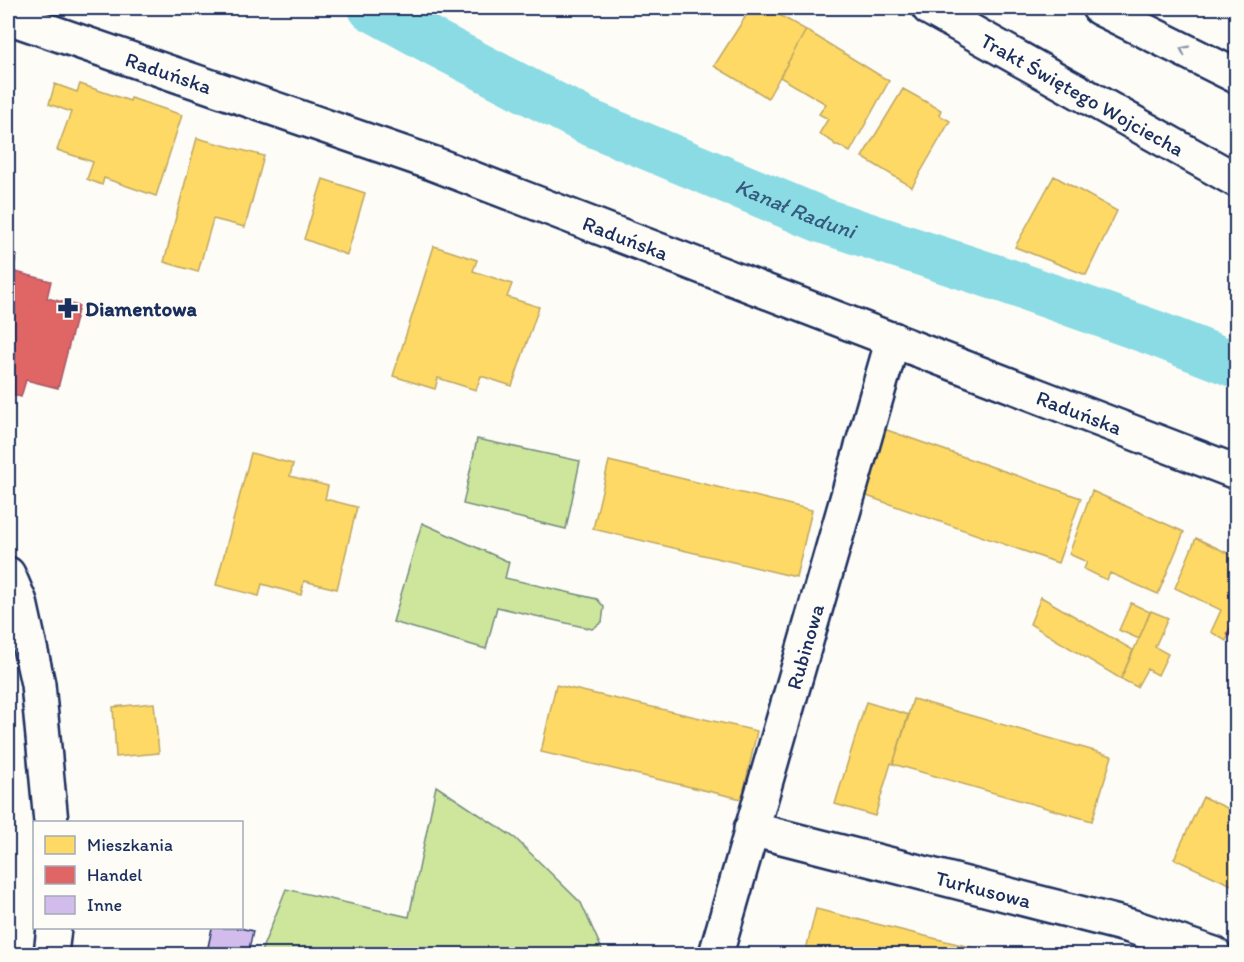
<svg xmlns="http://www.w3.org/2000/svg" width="1244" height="962" font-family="Itim,sans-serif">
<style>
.green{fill:#cde69c;stroke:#748a7d;stroke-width:1.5}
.homes{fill:#ffd966;stroke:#bba664;stroke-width:1.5}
.shops{fill:#e06666;stroke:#a55664;stroke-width:1.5}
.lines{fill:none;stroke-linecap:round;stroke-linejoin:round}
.canal{stroke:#8adbe3;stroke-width:46}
.building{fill:#d2bcec;stroke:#1b2f5e;stroke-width:1.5}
.minor-casing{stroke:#1b2f5e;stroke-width:38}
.major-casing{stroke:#1b2f5e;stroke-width:38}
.minor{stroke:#fdfcf7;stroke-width:33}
.major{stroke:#fdfcf7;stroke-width:33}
.oneway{stroke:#8c96aa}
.labels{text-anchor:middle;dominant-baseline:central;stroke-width:6;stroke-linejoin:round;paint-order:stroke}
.street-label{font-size:21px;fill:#1b2f5e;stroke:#fdfcf7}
.poi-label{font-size:21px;font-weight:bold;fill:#1b2f5e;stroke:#fdfcf7;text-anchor:start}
.water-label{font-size:22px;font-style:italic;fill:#375a7f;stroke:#fdfcf7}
</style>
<rect width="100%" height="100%" fill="#fdfcf7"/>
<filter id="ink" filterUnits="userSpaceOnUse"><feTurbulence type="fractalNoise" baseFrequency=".0167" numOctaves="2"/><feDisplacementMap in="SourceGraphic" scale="12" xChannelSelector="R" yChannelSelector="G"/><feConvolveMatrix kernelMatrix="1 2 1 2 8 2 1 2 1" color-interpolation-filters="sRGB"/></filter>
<g filter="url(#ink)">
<path class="green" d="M477,439L580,461L566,529L463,504Z
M422,523L509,562L505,578L597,599L604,607L602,622L592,629L497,607L486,649L393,622Z
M436,786L515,838L581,903L604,954H260L286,889L409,917Z"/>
<path class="homes" d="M751,8H767L806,30L768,98L714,66Z
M806,30L889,81L850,152L838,145H835L833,142L819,134L828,119L819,114L826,104L780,77Z
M55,84L77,92L80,84L130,101L131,98L182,115L156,196L104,178L102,185L87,179L93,162L57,150L71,112L49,104Z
M903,89L941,110L939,115L950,121L912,187L862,157Z
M197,138L264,156L245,227L213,219L198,272L164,262Z
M1054,176L1117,211L1086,275L1015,247Z
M323,179L365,193L347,255L304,239Z
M434,246L477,260L473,271L512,284L507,297L539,307L512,386L481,376L476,390L438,378L435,389L393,376Z
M884,429L1081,498L1058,563L861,494Z
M251,453L293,464L290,476L328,486L325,499L357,507L337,589L304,581L301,595L262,584L259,596L216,585Z
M609,461L812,510L796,577L593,529Z
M1092,491L1184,532L1158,594L1110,573L1107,580L1084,569L1087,562L1069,554Z
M1196,538L1236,557V616L1226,641L1211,632L1221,610L1175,588Z
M1041,597L1133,650L1121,679L1030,624Z
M1131,603L1150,612L1139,639L1119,630Z
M1151,611L1168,618L1155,647L1168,654L1158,675L1147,669L1137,687L1121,679Z
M556,685L757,731L742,799L541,752Z
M913,699L1112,756L1092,821L893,764Z
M866,702L909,715L893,764L891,763L875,816L835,804Z
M154,703L159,753L116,757L113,707Z
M1203,797L1236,812V887L1174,859Z
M816,909L998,954H805Z"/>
<path class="shops" d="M8,253L17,256L12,271L51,281L47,298L79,306L58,388L26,380L21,397L8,393Z
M1236,616V639L1227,634Z"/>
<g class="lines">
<path class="canal" id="s1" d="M371,8L437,44L588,122L824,221L1007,281L1154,333L1236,365"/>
</g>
<path class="building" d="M212,928H240L253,931L248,954H239L208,947Z"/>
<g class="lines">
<g class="minor-casing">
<g id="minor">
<path id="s2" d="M8,17L432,163L1236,472"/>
<path d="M8,574L20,602L38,684L51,822"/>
<path id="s3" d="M751,829L1130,926L1214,954"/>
<path d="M51,954L54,928"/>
<path id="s4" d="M716,954L893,339"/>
</g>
</g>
<g class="major-casing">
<g id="major">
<path id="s5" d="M929,8L1236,180"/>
<path d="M1099,8L1236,76"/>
</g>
</g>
<use href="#minor" class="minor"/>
<use href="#major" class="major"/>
</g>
<defs><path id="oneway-chevron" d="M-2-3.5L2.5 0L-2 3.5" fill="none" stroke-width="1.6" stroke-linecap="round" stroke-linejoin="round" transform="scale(1.5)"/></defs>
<use class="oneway" href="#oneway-chevron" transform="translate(1184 50) rotate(-154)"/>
</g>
<defs>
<g id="pharmacy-bare" transform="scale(1.62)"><path d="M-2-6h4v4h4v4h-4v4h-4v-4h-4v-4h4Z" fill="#1b2f5e" stroke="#fdfcf7" stroke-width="2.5" paint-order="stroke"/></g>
</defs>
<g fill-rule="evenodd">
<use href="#pharmacy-bare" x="68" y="308"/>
</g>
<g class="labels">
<g class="street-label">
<text stroke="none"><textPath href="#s2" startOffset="170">Raduńska</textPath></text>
<text stroke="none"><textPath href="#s5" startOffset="176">Trakt Świętego Wojciecha</textPath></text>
<text stroke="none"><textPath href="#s2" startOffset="656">Raduńska</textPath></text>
<text stroke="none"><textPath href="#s2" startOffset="1142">Raduńska</textPath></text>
<text stroke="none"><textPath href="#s4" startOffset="320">Rubinowa</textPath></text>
<text stroke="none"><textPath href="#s3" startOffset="240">Turkusowa</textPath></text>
</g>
<g class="poi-label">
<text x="85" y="308">Diamentowa</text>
</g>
<g class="water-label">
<text stroke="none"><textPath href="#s1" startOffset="470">Kanał Raduni</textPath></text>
</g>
</g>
<rect width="1244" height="962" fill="none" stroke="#fdfcf7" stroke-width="30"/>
<rect x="15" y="15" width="1214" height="932" fill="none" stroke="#1b2f5e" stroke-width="2" filter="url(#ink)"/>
<rect x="33" y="821" width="210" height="108" fill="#fdfcf7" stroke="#a3aaba" stroke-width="1.5"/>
<rect x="45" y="836" width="30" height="18" fill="#ffd966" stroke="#a3aaba" stroke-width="1.5"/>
<text x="87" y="851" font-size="18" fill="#1b2f5e">Mieszkania</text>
<rect x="45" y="866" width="30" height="18" fill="#e06666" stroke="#a3aaba" stroke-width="1.5"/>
<text x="87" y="881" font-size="18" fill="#1b2f5e">Handel</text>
<rect x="45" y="896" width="30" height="18" fill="#d2bcec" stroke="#a3aaba" stroke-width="1.5"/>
<text x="87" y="911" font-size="18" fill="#1b2f5e">Inne</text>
</svg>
